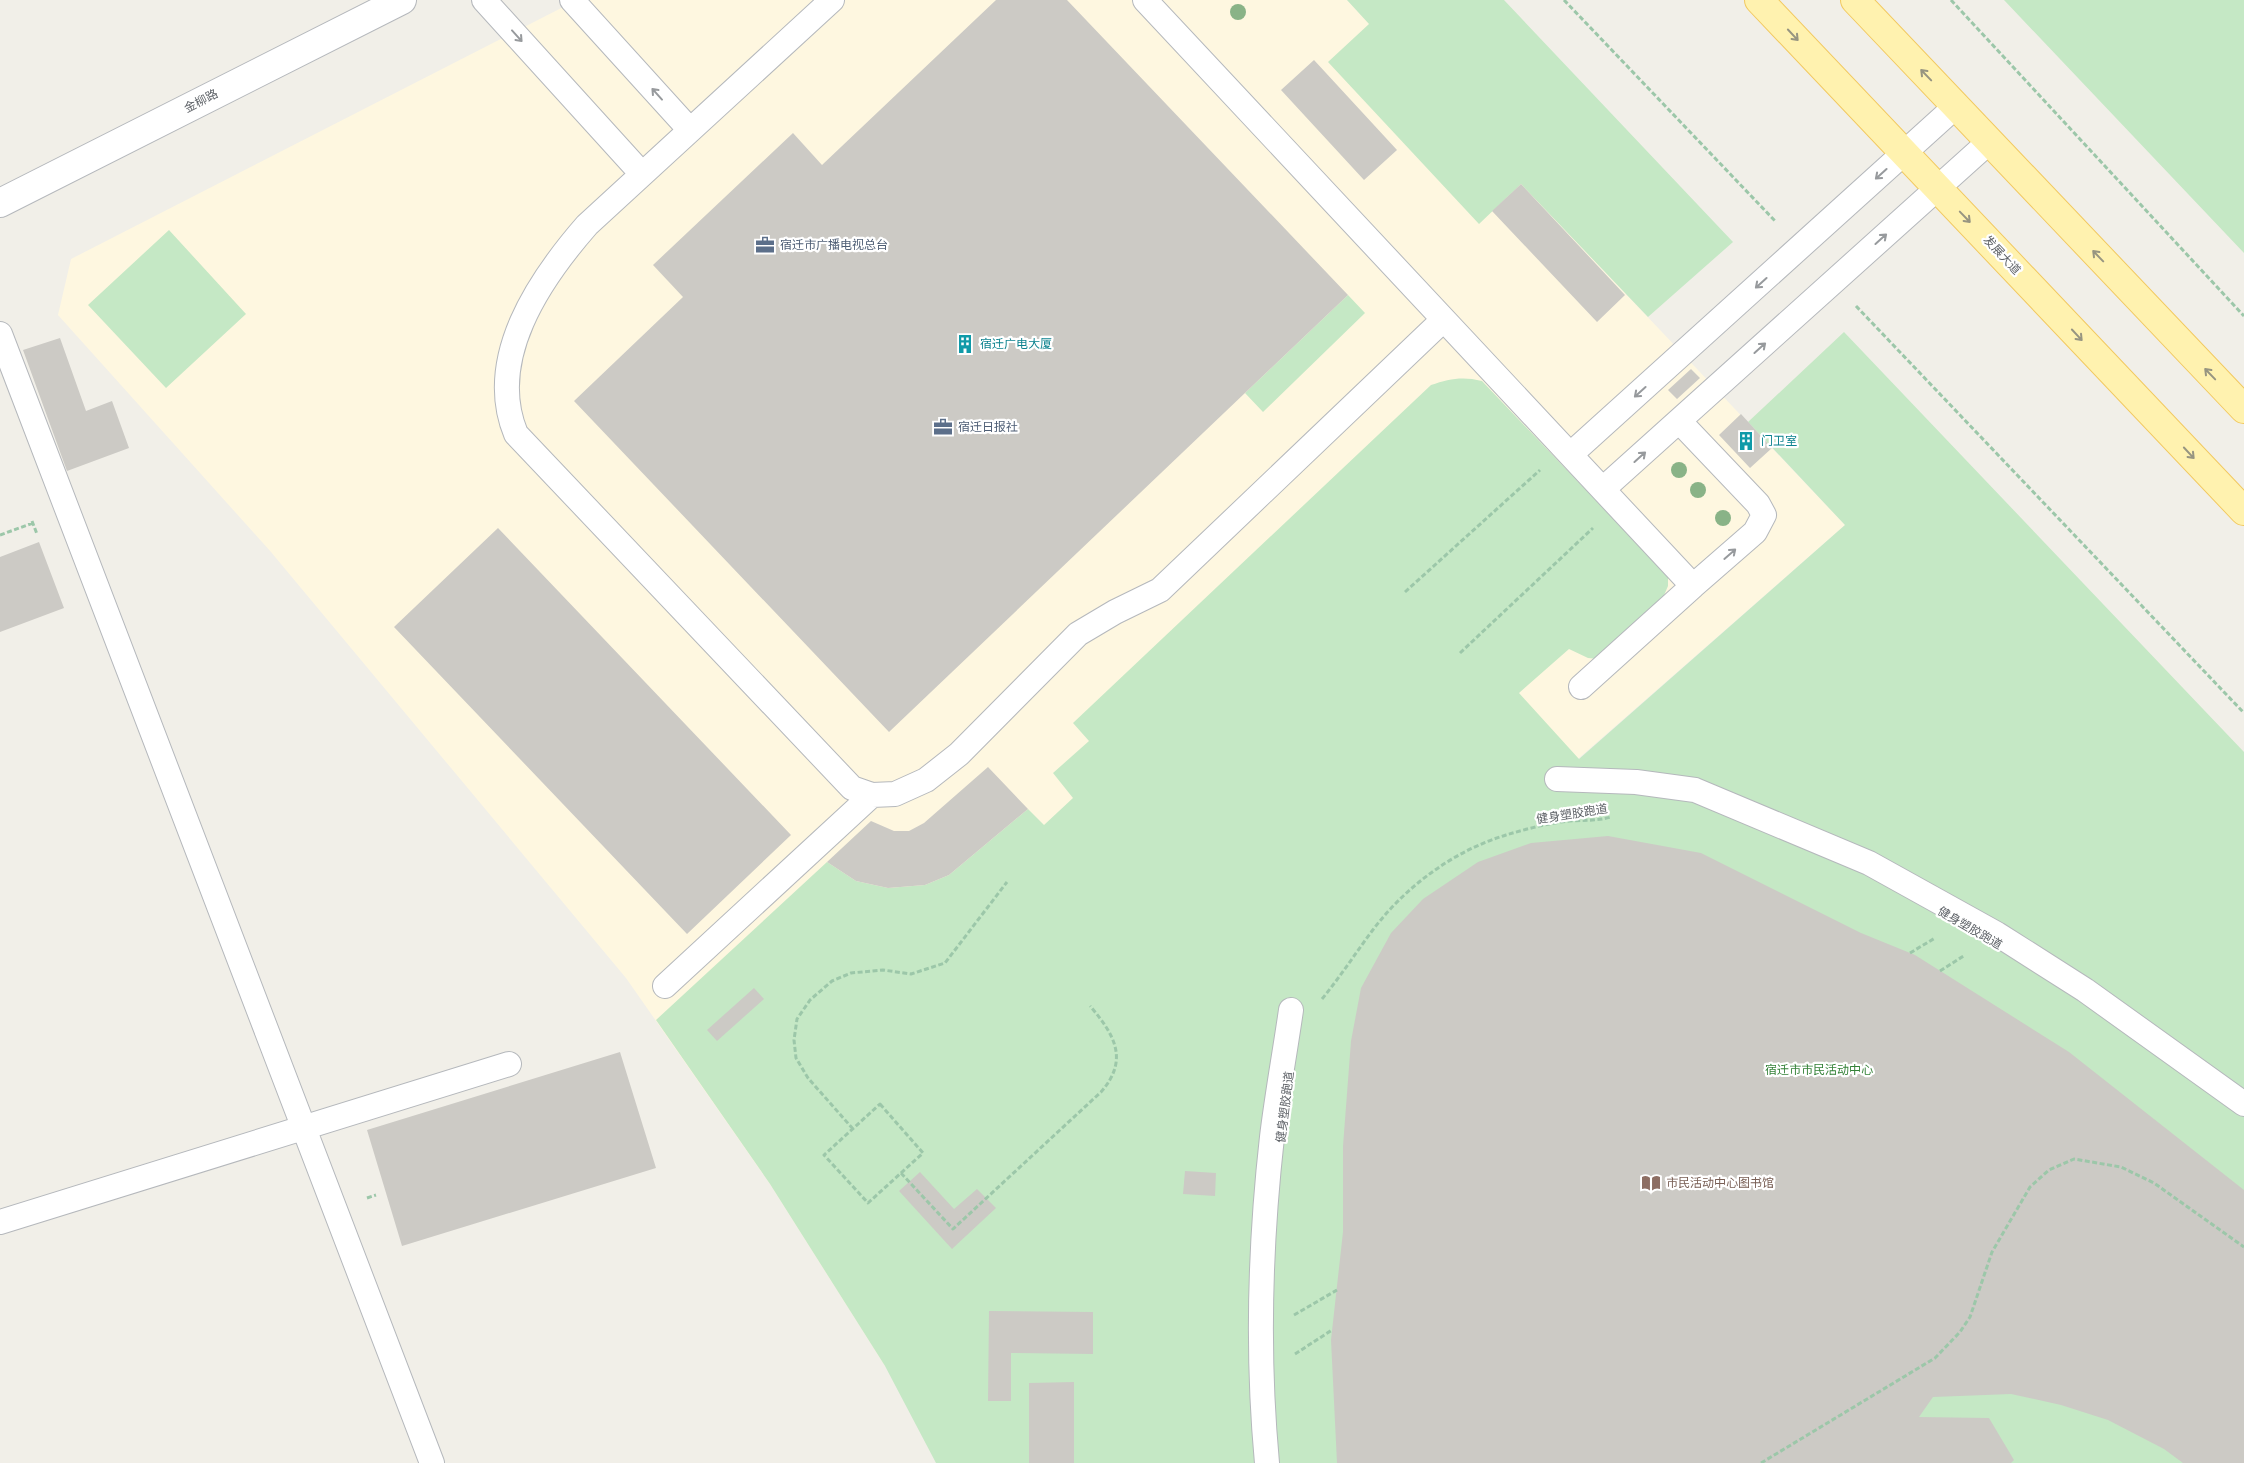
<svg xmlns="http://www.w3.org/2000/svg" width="2244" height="1463" font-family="'DM Sans','Noto Sans SC',sans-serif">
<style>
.commercial{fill:#fef7e0}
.green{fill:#c5e8c5}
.building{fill:#cccac5}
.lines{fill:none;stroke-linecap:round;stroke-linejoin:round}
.lane-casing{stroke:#b5b8bc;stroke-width:26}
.street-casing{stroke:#b5b8bc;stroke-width:30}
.primary-casing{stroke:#f2c960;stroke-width:30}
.path{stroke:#9cc7a9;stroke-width:3;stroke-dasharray:5 2.5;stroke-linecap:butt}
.lane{stroke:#fff;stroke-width:24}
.street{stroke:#fff;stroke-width:28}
.primary{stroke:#fff2af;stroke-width:28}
.tree{fill:#89b387}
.oneway{stroke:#979581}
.oneway2{stroke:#979a9d}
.labels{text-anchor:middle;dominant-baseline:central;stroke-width:4.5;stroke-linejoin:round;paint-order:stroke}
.street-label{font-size:12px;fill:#5f6368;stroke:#fff}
.service-label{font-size:12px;fill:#4e5e75;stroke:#fff;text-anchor:start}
.culture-label{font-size:12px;fill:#0d838f;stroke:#fff;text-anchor:start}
.park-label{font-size:12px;fill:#348238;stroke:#fff}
.education-label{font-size:12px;fill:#785e54;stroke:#fff;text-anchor:start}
</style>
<rect width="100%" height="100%" fill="#f1efe8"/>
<path class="commercial" d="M577,0H1347L1845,525L885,1366L770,1184L626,978L271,552L58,315L71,259Z"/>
<path class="green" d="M1347,0H1504L1733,242L1648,317L1521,184L1479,224L1328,62L1369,24Z
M2004,0H2244V253Z
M169,230L246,314L166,388L88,305Z
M1348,295L1365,313L1263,412L1245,393Z
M1844,332L2244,752V1463H936L885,1366L770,1184L656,1020L827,862L856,881L888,888L925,885L949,875L1028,809L1044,825L1073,798L1053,773L1089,741L1073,723L1431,385C1449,379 1462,376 1482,381L1668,576V586L1662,600L1598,659L1588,658L1569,649L1519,693L1579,759L1845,525L1748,422Z"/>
<path class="building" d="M996,0H1067L1348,295L889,732L574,401L683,297L653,265L793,133L822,165Z
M1314,60L1397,150L1364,180L1281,90Z
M1521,184L1625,295L1597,322L1492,211Z
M60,338L86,411L112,401L129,448L67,471L23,350Z
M1691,369L1700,378L1677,399L1668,390Z
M1741,414L1772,448L1750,468L1719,435Z
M498,528L791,835L687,934L394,627Z
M39,542L64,608L0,632V557Z
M988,767L1028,809L949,875L925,885L888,888L856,881L827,862L871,821L894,831H909L924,823Z
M1608,836L1701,853L1861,933L1915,955L2069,1052L2244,1190V1463H2183L2164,1449L2108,1420L2061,1405L2011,1394L1933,1397L1919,1417L1989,1418L2014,1460L2011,1463H1337L1331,1340L1343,1232V1146L1351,1041L1361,988L1391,933L1423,899L1478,862L1531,843Z
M754,988L764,999L717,1041L707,1030Z
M620,1052L656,1168L402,1246L367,1130Z
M1185,1171L1216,1173L1215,1196L1183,1194Z
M920,1172L954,1209L977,1189L996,1208L952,1249L899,1191Z
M989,1311L1093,1312V1354L1011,1353V1401H988Z
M1074,1382V1463H1029V1383Z"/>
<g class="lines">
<g class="lane-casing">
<path id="lane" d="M484,0L642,174
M572,0L690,130
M832,0L587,225C539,280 485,359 516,434L852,788L872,795L895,794L926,780L959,754L1078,634L1115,612L1160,590L1443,320
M1145,0L1693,586L1581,687
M0,334L432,1463
M1679,421L1758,504L1764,515L1755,532L1693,586
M1571,454L1956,106
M1603,489L1990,141
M1557,779L1636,782L1695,790L1869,863L1997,934L2085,990L2244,1104
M665,986L872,795
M0,1222L509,1064
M1267,1463C1257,1356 1260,1244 1272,1137C1277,1095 1285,1052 1291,1010"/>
</g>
<g class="street-casing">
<path id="street" d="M0,203L402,0"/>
</g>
<g class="primary-casing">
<path id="primary" d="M1759,0L2244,511
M1855,0L2244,409"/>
</g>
<path class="path" d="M1564,0L1776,222
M1951,0L2244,316
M1856,306L2244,713
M32,521L37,534
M0,535L33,523
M1405,592L1540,470
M1460,653L1593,528
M1910,953L1935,938
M1940,971L1965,955
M1322,999C1340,977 1355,954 1372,931C1405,887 1453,851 1506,835C1526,829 1549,823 1569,821C1584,820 1597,821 1611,817
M880,1104L923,1153L868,1203L824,1155Z
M853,1129L808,1078L796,1058L794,1040L797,1019L810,1000L832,981L851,973L883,970L911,974L945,963L1007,882
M901,1173L953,1229L1101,1092C1129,1060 1115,1035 1090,1006
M367,1198L376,1195
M1294,1315L1337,1290
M1295,1354L1332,1330
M1761,1463L1935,1358L1960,1332L1970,1317L1992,1252L2030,1187L2049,1170L2074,1159L2121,1167L2154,1183L2244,1247"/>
<use href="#lane" class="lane"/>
<use href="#street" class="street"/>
<use href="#primary" class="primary"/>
</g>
<g class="tree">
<circle cx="1238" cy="12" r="8"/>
<circle cx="1679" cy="470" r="8"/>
<circle cx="1698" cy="490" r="8"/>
<circle cx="1723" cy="518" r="8"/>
</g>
<defs><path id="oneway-shaft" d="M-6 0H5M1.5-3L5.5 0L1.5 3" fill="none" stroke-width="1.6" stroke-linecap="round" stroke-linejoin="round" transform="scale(1.25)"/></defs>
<g class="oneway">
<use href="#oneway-shaft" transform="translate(1793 35) rotate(47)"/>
<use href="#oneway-shaft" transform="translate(1926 75) rotate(-134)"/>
<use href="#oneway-shaft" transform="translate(1965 217) rotate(46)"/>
<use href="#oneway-shaft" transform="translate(2098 256) rotate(-134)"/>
<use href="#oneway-shaft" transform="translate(2077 335) rotate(47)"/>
<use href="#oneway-shaft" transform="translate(2210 374) rotate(-134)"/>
<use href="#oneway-shaft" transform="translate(2189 453) rotate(47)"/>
</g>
<g class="oneway2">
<use href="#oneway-shaft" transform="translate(517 36) rotate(48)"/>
<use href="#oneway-shaft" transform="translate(657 94) rotate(-132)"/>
<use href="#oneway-shaft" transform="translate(1881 174) rotate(138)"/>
<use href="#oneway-shaft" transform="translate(1881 239) rotate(-42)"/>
<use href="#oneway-shaft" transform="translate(1761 283) rotate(138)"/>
<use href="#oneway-shaft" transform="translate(1760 348) rotate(-42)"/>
<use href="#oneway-shaft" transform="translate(1640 392) rotate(138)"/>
<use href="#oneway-shaft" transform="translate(1640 457) rotate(-42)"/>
<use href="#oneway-shaft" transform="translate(1730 554) rotate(-41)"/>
</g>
<defs>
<g id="office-bare" transform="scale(1.5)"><path d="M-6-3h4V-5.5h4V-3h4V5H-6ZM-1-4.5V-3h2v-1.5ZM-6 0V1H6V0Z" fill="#5c6f8a" stroke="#fff" stroke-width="2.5" paint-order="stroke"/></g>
<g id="building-bare" transform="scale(1.5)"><path d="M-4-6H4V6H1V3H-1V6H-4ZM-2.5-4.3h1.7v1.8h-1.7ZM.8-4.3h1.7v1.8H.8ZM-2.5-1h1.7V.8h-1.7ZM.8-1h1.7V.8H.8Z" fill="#0f9aa8" stroke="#fff" stroke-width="2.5" paint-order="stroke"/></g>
<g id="library-bare" transform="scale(1.5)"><path d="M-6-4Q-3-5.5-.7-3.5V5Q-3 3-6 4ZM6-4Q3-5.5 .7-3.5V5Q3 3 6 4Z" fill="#8d6e63" stroke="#fff" stroke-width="2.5" paint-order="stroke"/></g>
</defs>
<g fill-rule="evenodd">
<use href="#office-bare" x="765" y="245"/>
<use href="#building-bare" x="965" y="344"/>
<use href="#office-bare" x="943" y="427"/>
<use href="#building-bare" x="1746" y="441"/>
<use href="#library-bare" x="1651" y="1183"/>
</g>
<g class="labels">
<g class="street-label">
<text transform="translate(201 101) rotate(-27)">金柳路</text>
<text transform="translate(2002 255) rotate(47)">发展大道</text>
<text transform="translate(1572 814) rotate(-9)">健身塑胶跑道</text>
<text transform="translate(1970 928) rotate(30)">健身塑胶跑道</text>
<text transform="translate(1285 1107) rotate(-83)">健身塑胶跑道</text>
</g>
<g class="service-label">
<text x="780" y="245">宿迁市广播电视总台</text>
<text x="958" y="427">宿迁日报社</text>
</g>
<g class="culture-label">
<text x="980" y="344">宿迁广电大厦</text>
<text x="1761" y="441">门卫室</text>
</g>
<g class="park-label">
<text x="1819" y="1070">宿迁市市民活动中心</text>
</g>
<g class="education-label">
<text x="1666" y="1183">市民活动中心图书馆</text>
</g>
</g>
</svg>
